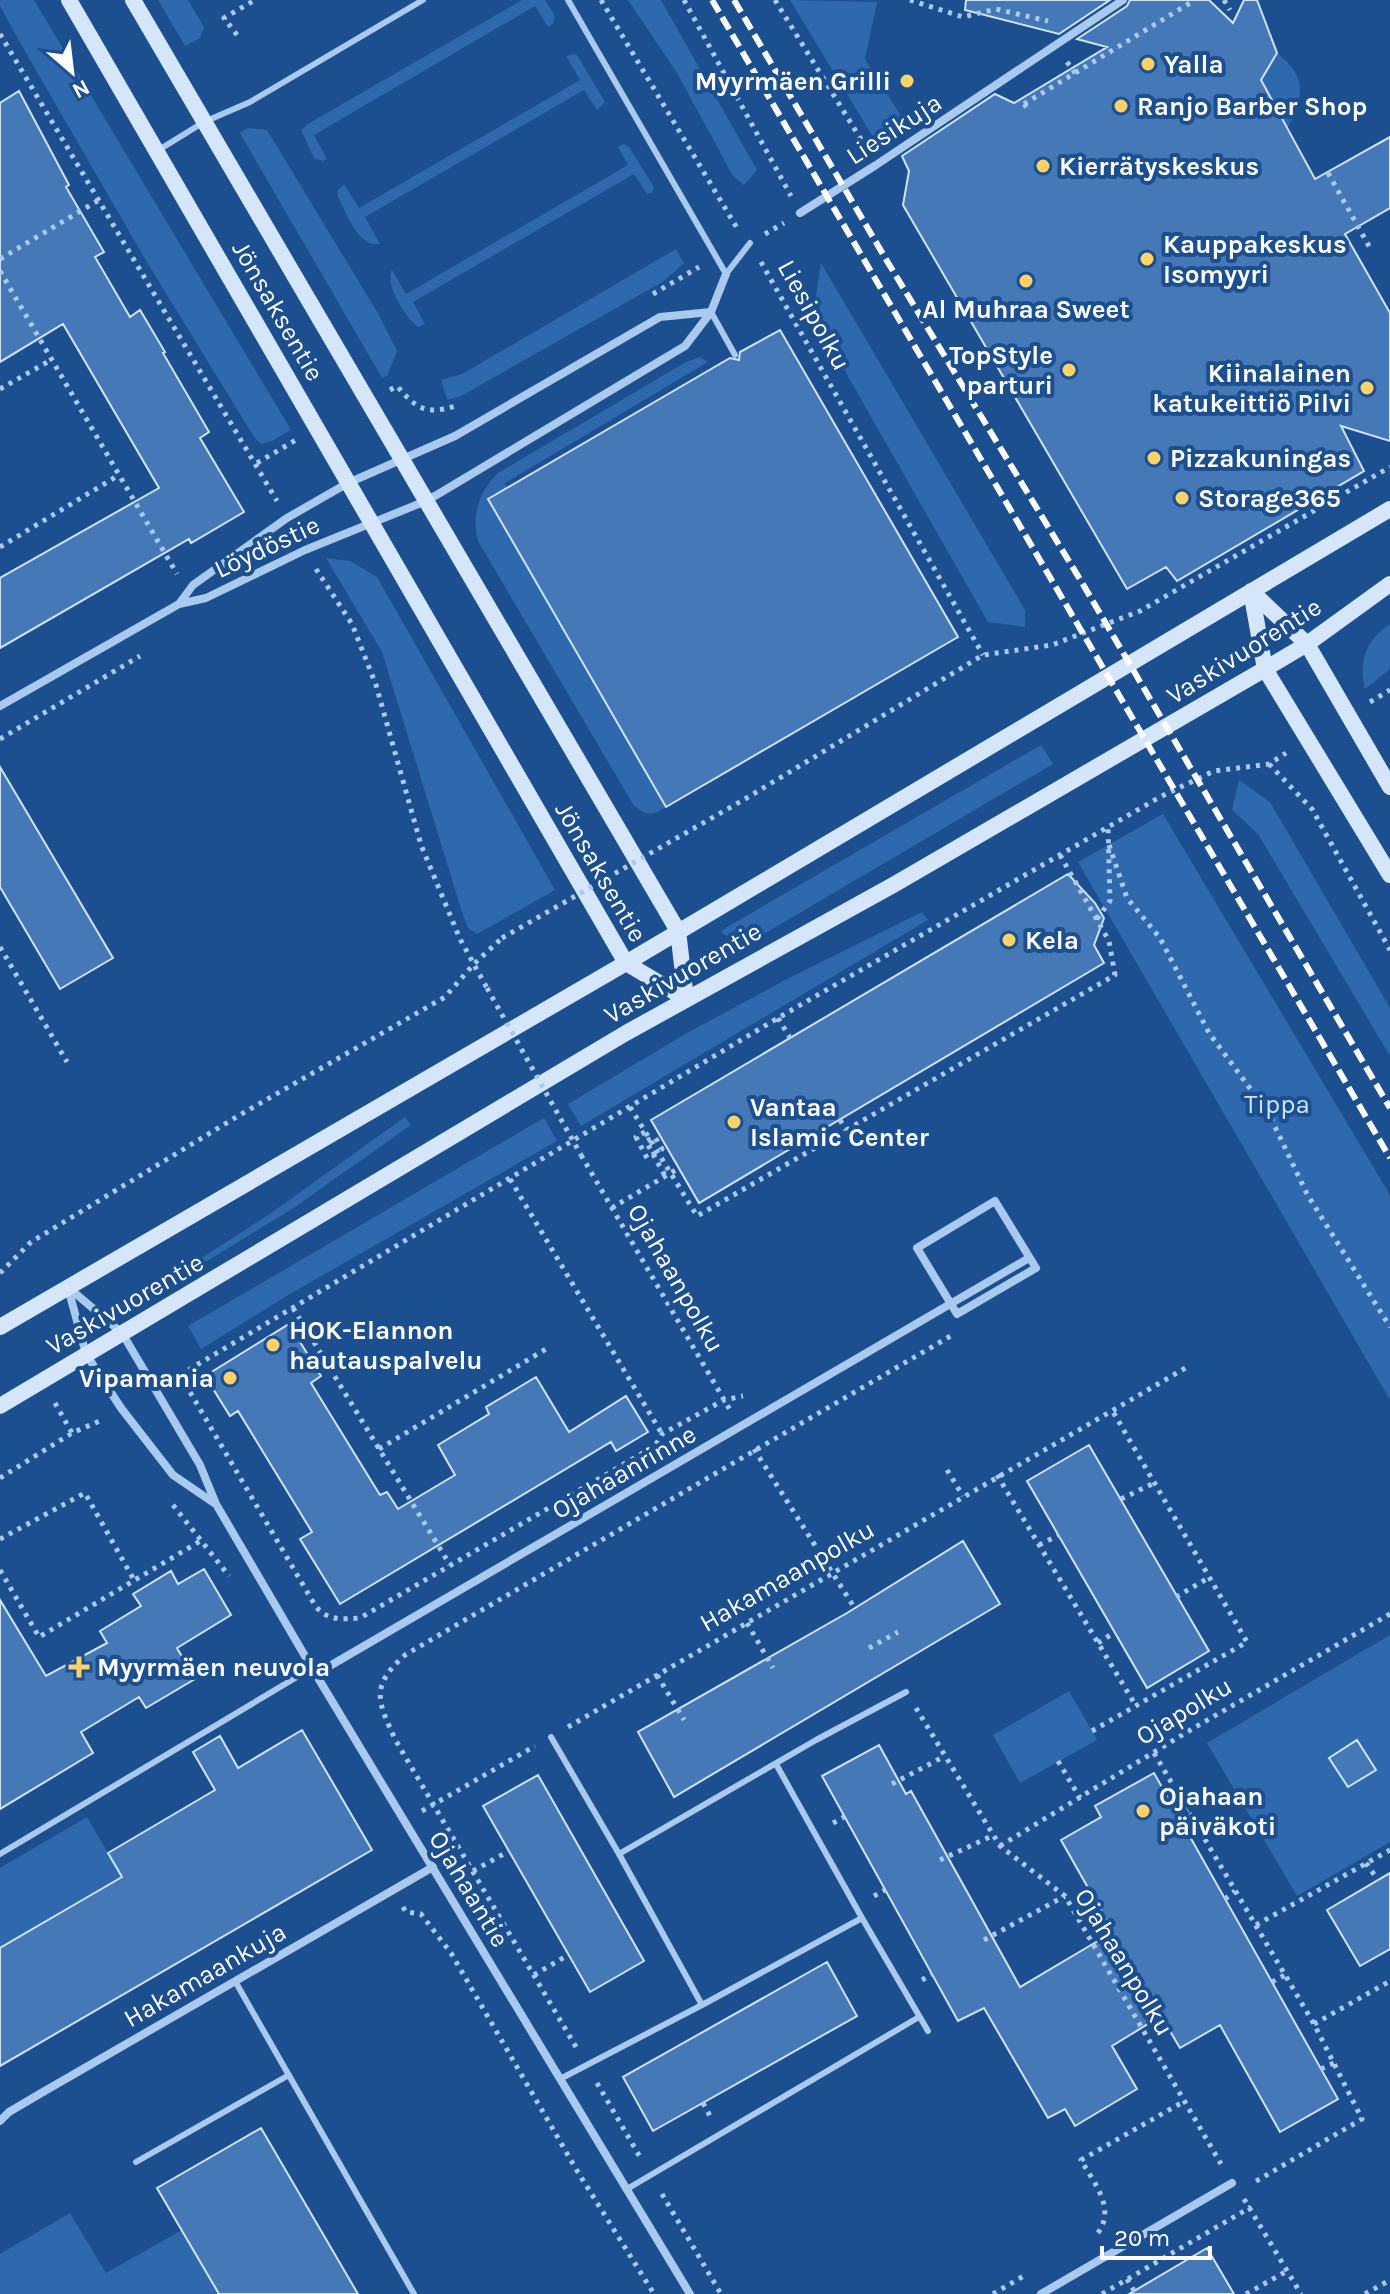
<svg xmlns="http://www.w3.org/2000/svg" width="1390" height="2294" font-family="Karla,sans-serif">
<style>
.green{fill:#2e69ad}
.building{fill:#4478b7;stroke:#cfe3fa;stroke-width:2}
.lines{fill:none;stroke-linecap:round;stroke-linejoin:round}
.path{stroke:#a9c9ee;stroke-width:5;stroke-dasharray:4 6;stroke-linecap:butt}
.lane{stroke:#a9c9ee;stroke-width:6}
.street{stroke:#a9c9ee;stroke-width:8}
.secondary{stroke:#d6e6fa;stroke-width:16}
.rail{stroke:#fff;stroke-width:6;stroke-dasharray:14 6;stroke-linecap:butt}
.path-bridge{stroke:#a9c9ee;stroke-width:5;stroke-dasharray:4 6;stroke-linecap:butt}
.poi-dot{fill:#ffd166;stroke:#1b4f8f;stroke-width:3}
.labels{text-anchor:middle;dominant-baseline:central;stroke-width:8;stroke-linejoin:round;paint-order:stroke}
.poi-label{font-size:26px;font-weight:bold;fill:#fff;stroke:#1b4f8f;text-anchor:start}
.street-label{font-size:26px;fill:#fff;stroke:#1b4f8f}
.park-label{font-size:26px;fill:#cfe3fa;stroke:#1b4f8f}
</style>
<rect width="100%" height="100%" fill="#1b4f8f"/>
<path class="green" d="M0,0H34L291,430L272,441L261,444L254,437L145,259L18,39L0,6Z
M158,0H188L204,27L200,38L185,46Z
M522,0H545L555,16L553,24L548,27L535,6L314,135L327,159L323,161L314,158L301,130L308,124Z
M628,0H661L757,170L744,185L733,176L677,73Z
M790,0L877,2L865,59L906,124L876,142Z
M1277,53C1308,77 1304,97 1287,129L1261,81Z
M574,54L577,55L605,102L597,110L584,90L365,217L380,244C358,248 347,213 338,197V190L344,184L359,208L580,80L566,56Z
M248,128L267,130L379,315L397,351L387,376L382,378L240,133Z
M624,144L629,147L654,187L652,193L647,194L634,174L413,302L425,324L418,327C406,318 384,284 392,270L406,294L628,165L618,147Z
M676,249L684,263L664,281L461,396L447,400L441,380L462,374Z
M821,263L1025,610V627L988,622L813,315Z
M700,357L708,362L505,483L507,488L488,499L666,807C652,816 647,816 634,806L478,541C471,516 479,491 498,473L686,362Z
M326,558L350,561L377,577L555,890L477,934L468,928L462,912L382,652Z
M1390,624V669L1365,689C1358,661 1366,640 1390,624Z
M1041,745L1053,764L755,939H732L722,933V930Z
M1239,780L1270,802L1390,1008V1056L1258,834L1232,810Z
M1163,814L1390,1195V1400L1078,862Z
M922,912L928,920L581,1126L568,1104L687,1033L789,978Z
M405,1117L411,1125L295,1207L181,1277L175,1275L267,1216Z
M544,1118L557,1141L290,1294L201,1349L188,1326Z
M1390,1635V1842L1297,1896L1207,1743Z
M1069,1691L1097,1740L1020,1783L993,1735Z
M87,1817L122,1877L0,1948V1868Z
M70,2213L106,2273L182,2230L219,2294H0V2254Z"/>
<path class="building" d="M966,0H1110L1059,34L965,10Z
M1130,0H1209L1233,23L1244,0H1257L1277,53L1261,80L1315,179L1390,137V208L1345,234L1390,313V441L1341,426L1364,471L1177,581L1166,567L1127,589L903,205L909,171L902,156L995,94L1014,103L1107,47L1077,39L1127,6Z
M19,91L69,185L66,187L104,252L95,257L130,317L140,310L165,352L163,353L209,432L200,438L244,512L191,543L189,539L0,648V578L159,488L63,324L0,362V103Z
M780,330L958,637L666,807L488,499L730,358L739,360L740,352Z
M0,767L113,958L60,989L0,887Z
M1068,874L1095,903L1104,918L1094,945L1104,963L699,1203L651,1120Z
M289,1324L321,1376L311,1383L380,1495L387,1492L398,1509L455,1475L438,1445L489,1414L486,1407L536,1377L569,1432L626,1396L648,1432L616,1451L611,1442L340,1604L300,1539L312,1532L238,1411L230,1416L205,1376Z
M1089,1445L1209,1651L1147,1688L1027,1481Z
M963,1541L1000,1604L674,1797L638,1732L847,1613Z
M204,1569L231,1615L177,1648L195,1679L146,1708L139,1697L81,1732L93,1753L0,1809V1600L46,1676L107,1643L100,1631L141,1606L133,1594L171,1571L178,1584Z
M302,1730L372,1850L0,2066V1948L122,1877L108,1853L215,1790L193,1752L220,1736L238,1768Z
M1357,1740L1376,1770L1348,1787L1329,1758Z
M879,1745L906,1794L911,1791L1020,1987L1113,1932L1061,1840L1101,1817L1095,1806L1154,1773L1338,2099L1280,2132L1220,2025L1180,2048L1161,2016L1112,2046L1137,2089L1075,2126L1065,2109L1048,2118L984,2008L958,2021L822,1776Z
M538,1775L644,1961L590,1992L483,1806Z
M1390,1873V1949L1360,1966L1327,1910Z
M827,1962L857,2016L653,2131L623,2077Z
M261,2128L358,2294H219L157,2188Z
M1207,2248L1234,2294H1129Z"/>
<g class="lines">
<path class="path" d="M601,0L737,228
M684,0L791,196
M775,0L865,146
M910,0L963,17L996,9L1048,21
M1224,0L1230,10
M0,34L277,501
M237,35L224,18L255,0
M1067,62L1078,77
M1024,104L1027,108
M1328,173L1370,248
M765,234L784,223
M0,259L99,200
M761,262L983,655
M0,271L177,574
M653,294L699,267
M0,389L51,360
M390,390L397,386C417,409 425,415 456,406
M257,463L296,440
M0,547L119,475
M316,569L352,624L376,685L421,845L460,939L487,988
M1370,702L1390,690
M0,739L140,656
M1269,764L1312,809L1390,950
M745,799L983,655L1052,645L1140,611L1390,467
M1109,845L1127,898L1160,938L1209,1033L1269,1114L1307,1194L1390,1327
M1097,919L1110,901L1108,827
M0,947L67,1062
M778,1018L790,1038
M630,1107L697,1216L1115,975L1109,941L1060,855
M840,1120L846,1130
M581,1155L730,1410
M510,1179L662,1434
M612,1208L620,1203
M0,1273L31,1242L238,1116L445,997L474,964L502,938
M293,1308L450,1565
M330,1368L349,1356
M180,1375L316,1607C329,1621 341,1619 360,1618L655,1446L662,1434L724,1400L743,1396
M180,1375L778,1018L1160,797L1214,771L1269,764L1286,753
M55,1403L72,1433
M379,1449L546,1349
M754,1449L854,1607
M947,1470L963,1496
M997,1475L1136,1706
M0,1478L72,1433L102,1420
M1121,1499L1154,1483
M173,1505L229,1576
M0,1539L85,1493L134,1580
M1039,1545L1059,1535
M0,1570L39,1637L202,1540
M1176,1597L1210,1577
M747,1623L773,1668
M1098,1643L1115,1632
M869,1648L898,1632
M657,1675L684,1720
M916,1708L1000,1846L1065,1896L1221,2164
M568,1727L1189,1366
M1092,1731L1247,1642L1112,1410
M1154,1753L1314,2024L1362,2119L1253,2183
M1058,1761L1080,1798
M892,1784L945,1756
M422,1811L535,1746
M1179,1816L1188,1810
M833,1823L844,1817
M1000,1846L1192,1729L1390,1614
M940,1860L994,1835
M1366,1863L1378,1880
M473,1871L509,1851
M874,1896L885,1890
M1225,1899L1235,1891
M403,1907L406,1912L421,1914L451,1953L576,2169L654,2294
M1256,1925L1390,1850
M984,1940L1065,1896
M534,1975L568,1955
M922,1980L932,1974
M1272,1982L1285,1975
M1314,2024L1390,1981
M576,2047L396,1741C378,1702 369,1687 405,1655L954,1334
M1321,2069L1334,2063
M597,2083L640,2157
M703,2103L710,2116
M662,2194L721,2294
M1244,2199L1301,2294
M1098,2233C1116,2208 1094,2183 1081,2160L1183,2102
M1127,2279L1136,2294
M993,2294L1027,2274
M1102,2294L1251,2207
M1246,2294L1287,2271
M1365,2294L1390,2280"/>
<path class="lane" d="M568,0L726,274L750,243
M157,151L204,122L250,102L423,0
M711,312L735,355
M906,1692L816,1740L619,1854L702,2005L862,1918L928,2031
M551,1737L619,1854
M776,1764L862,1918
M0,1854L312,1668
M235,1981L414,2294
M560,2079L702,2005
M136,2162L289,2075
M627,2189L919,2017"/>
<path class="street" d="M800,213L876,165L1123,0
M179,604L193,585L287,518L348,483L455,436L660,317L711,312
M0,706L179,604L206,598L305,550L426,501L440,493L685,346L711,312L726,274
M995,1201L1036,1268L957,1314L917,1248Z
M68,1288L86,1354L121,1408L173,1475L214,1503
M69,1288L122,1333L200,1465L216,1504L312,1668L690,2294
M316,1674L1029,1258
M0,2121L9,2112L43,2092L433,1867
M1041,2294L1232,2183"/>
<path class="secondary" d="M69,0L626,963L686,999
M133,0L678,931L686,999
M1251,591L1265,669L1390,875
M1251,591L1307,644L1390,787
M0,1327L626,963L1390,509
M0,1406L626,1033L895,884L1265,669L1307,644L1390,584"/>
<path class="rail" d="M712,0L1390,1158
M734,0L887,261L1081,581L1390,1108"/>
<path class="path-bridge" d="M1024,104L1195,0
M502,938L745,799
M487,988L581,1155
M645,1132L636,1137L647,1158L662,1149L655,1137L646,1141L665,1176
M620,1203L679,1168"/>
</g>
<g class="poi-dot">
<circle cx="1148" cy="64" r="8"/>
<circle cx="907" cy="81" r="8"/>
<circle cx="1121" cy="106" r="8"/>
<circle cx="1043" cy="166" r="8"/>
<circle cx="1147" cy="259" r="8"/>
<circle cx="1026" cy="281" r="8"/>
<circle cx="1069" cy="370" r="8"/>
<circle cx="1367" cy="388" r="8"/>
<circle cx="1154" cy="458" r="8"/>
<circle cx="1182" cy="498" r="8"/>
<circle cx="1009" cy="940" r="8"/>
<circle cx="734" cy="1122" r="8"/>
<circle cx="273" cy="1345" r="8"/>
<circle cx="230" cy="1378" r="8"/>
<path d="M75 1655h8v8h8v8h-8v8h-8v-8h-8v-8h8z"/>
<circle cx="1143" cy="1811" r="8"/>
</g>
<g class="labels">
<g class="poi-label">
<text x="1164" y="64">Yalla</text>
<text x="891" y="81" text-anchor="end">Myyrmäen Grilli</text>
<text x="1137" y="106">Ranjo Barber Shop</text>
<text x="1059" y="166">Kierrätyskeskus</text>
<text x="1163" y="244">Kauppakeskus<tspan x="1163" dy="30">Isomyyri</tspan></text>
<text x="1026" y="309" text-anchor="middle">Al Muhraa Sweet</text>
<text x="1053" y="355" text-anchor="end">TopStyle<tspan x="1053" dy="30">parturi</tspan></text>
<text x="1351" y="373" text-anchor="end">Kiinalainen<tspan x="1351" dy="30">katukeittiö Pilvi</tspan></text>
<text x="1170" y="458">Pizzakuningas</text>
<text x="1198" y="498">Storage365</text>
<text x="1025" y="940">Kela</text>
<text x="750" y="1107">Vantaa<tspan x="750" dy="30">Islamic Center</tspan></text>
<text x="289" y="1330">HOK-Elannon<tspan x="289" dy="30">hautauspalvelu</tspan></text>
<text x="214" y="1378" text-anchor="end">Vipamania</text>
<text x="97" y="1667">Myyrmäen neuvola</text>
<text x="1159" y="1796">Ojahaan<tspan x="1159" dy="30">päiväkoti</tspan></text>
</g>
<g class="street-label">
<text transform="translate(894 129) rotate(-33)">Liesikuja</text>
<text transform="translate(278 311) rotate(60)">Jönsaksentie</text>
<text transform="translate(814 315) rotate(61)">Liesipolku</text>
<text transform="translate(267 547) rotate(-25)">Löydöstie</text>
<text transform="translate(1244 651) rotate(-32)">Vaskivuorentie</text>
<text transform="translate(601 872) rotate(60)">Jönsaksentie</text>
<text transform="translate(683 973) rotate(-30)">Vaskivuorentie</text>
<text transform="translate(676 1278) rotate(60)">Ojahaanpolku</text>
<text transform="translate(125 1304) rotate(-30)">Vaskivuorentie</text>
<text transform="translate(624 1472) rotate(-30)">Ojahaanrinne</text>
<text transform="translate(787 1576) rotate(-30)">Hakamaanpolku</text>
<text transform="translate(1184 1711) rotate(-31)">Ojapolku</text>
<text transform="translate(469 1889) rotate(59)">Ojahaantie</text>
<text transform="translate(1124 1962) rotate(59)">Ojahaanpolku</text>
<text transform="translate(205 1975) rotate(-30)">Hakamaankuja</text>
</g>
<g class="park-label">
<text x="1277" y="1104">Tippa</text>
</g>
</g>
<g transform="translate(72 72) rotate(152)" stroke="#1b4f8f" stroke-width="6" paint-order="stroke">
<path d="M0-6L14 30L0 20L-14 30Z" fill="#ffffff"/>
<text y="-12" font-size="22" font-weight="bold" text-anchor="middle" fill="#ffffff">N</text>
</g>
<path d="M1102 2246v12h108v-12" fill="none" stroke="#ffffff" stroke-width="4"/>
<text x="1114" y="2246" font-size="24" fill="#ffffff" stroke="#1b4f8f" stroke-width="6" paint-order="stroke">20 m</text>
</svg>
